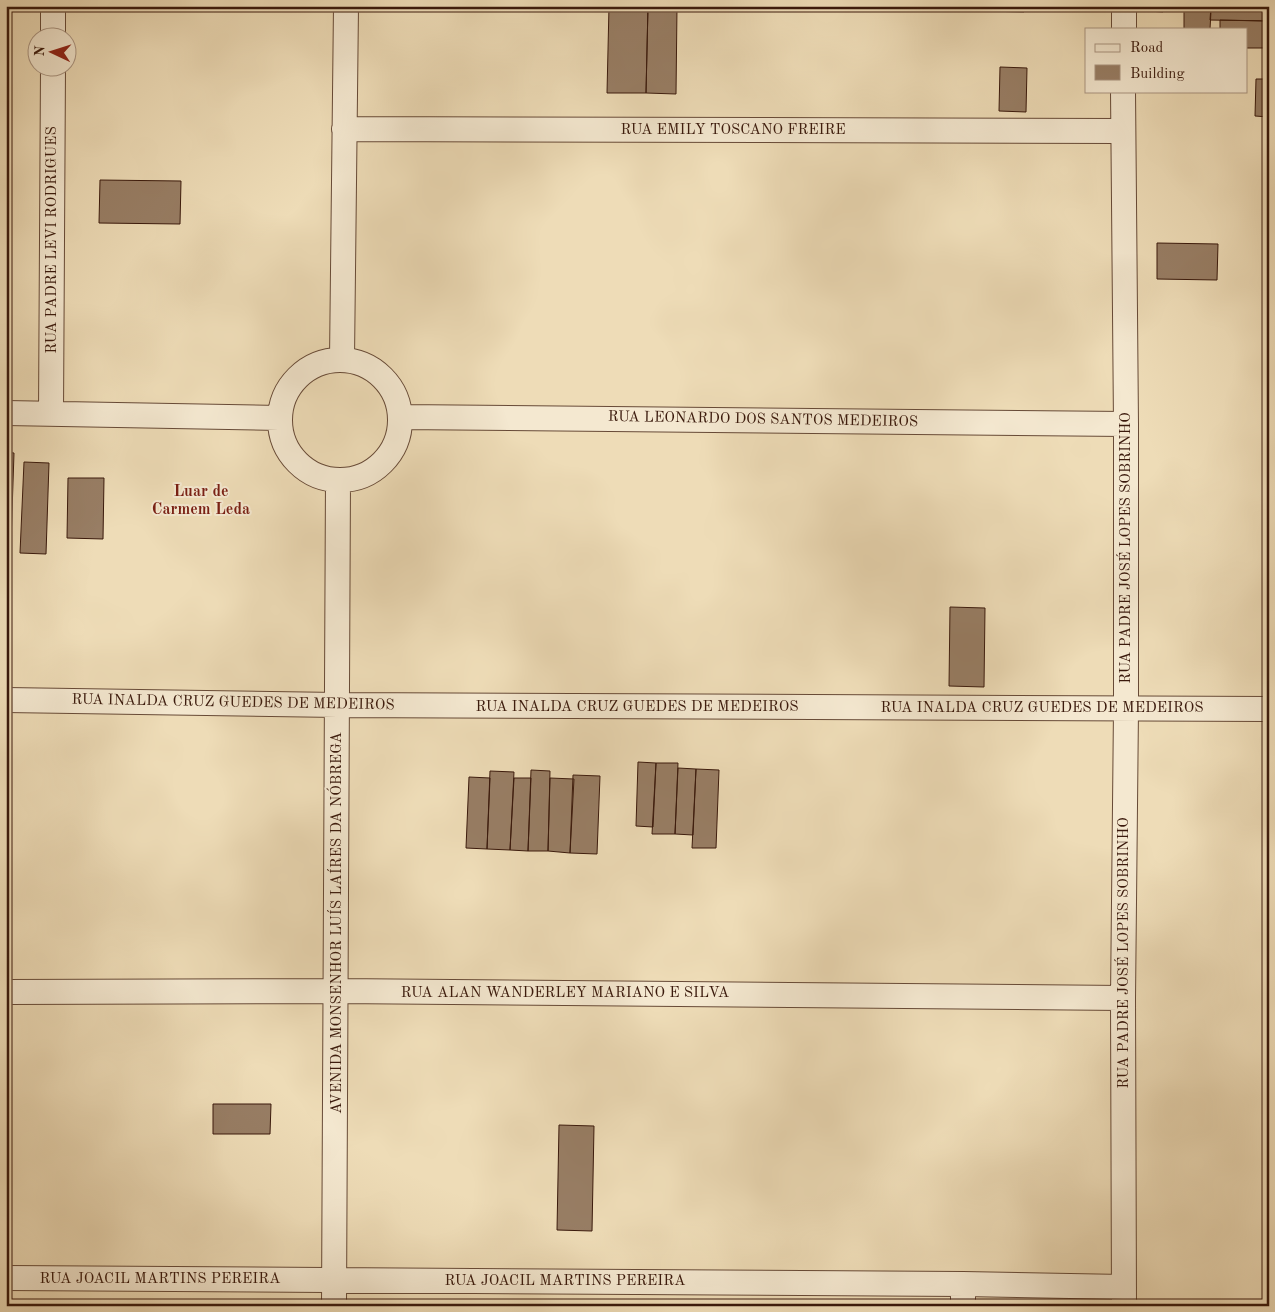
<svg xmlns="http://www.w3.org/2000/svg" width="1275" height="1312" font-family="'Old Standard TT',serif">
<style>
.building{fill:#987e65;stroke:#3a190c}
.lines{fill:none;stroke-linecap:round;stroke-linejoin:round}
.street-casing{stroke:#674a37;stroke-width:26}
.street{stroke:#f4e8d0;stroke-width:24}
.labels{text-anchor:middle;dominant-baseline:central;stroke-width:4;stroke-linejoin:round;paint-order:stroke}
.street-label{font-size:15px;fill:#3a190c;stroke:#f4e8d0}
.neighbourhood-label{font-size:16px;font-weight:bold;fill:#7a1f14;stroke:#f4e8d0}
</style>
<rect width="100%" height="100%" fill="#eedcb7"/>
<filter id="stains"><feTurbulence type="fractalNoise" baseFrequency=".004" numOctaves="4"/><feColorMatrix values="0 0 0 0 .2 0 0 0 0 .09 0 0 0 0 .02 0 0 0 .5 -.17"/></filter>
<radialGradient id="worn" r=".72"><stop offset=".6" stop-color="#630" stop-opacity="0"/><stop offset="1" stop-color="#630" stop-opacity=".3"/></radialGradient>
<path class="building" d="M609,6H648L646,93H607Z
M648,6L677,7L676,94L646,93Z
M987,6H1024V12L987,11Z
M1148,6H1163V12L1148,11Z
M1211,6H1269V21L1210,20Z
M1184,10L1211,11L1210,29H1184Z
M1220,20L1269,21V48H1246V29H1220Z
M1000,67L1027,68L1026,112L999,111Z
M1256,79H1269V117L1255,116Z
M100,180L181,181L180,224L99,223Z
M1157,243L1218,244L1217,280L1157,279Z
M1267,249L1269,250V282H1266Z
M6,452L14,453L11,542H6Z
M24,462L49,463L46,554L20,553Z
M68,478H104L103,539L67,538Z
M950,607L985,608L984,687L949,686Z
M638,762L656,763L653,827L636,826Z
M656,763H678L675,834H652Z
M678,768L696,769L693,835L675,834Z
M696,769L719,770L716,848H692Z
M531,770L550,771L548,851H528Z
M490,771L514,772L510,850L487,849Z
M573,775L600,776L597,854L570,853Z
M469,777L490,778L487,849L466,848Z
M514,778H531L528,851L510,850Z
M550,778L574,779L570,853L548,851Z
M213,1104H271L270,1134H213Z
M559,1125L594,1126L592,1231L557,1230Z"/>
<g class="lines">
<g class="street-casing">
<path id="street" d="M1124,29V6
M53,38V6
M1123,91L1126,424V709L1123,998L1124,1306
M344,129L1122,131
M342,359L346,6
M280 420a60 60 0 1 1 120 0a60 60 0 1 1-120 0Z
M6,413L279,418
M51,413L53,68
M401,417L1126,424
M6,700L338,705L1269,709
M6,992L337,991L1123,998
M6,1278L963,1284L1124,1287
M334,1306L338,481
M963,1306V1284"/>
</g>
<use href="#street" class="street"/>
</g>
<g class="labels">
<g class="street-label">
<text x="733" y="130">RUA EMILY TOSCANO FREIRE</text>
<text transform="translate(52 240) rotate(-90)">RUA PADRE LEVI RODRIGUES</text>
<text transform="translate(763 420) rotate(1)">RUA LEONARDO DOS SANTOS MEDEIROS</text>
<text transform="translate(1126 548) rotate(-90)">RUA PADRE JOSÉ LOPES SOBRINHO</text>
<text transform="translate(233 703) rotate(1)">RUA INALDA CRUZ GUEDES DE MEDEIROS</text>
<text x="637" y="707">RUA INALDA CRUZ GUEDES DE MEDEIROS</text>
<text x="1042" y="708">RUA INALDA CRUZ GUEDES DE MEDEIROS</text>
<text transform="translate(337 923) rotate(-90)">AVENIDA MONSENHOR LUÍS LAÍRES DA NÓBREGA</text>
<text transform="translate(1124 953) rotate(-90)">RUA PADRE JOSÉ LOPES SOBRINHO</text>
<text x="565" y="993">RUA ALAN WANDERLEY MARIANO E SILVA</text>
<text x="160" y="1279">RUA JOACIL MARTINS PEREIRA</text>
<text x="565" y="1281">RUA JOACIL MARTINS PEREIRA</text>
</g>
<g class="neighbourhood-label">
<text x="201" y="492">Luar de<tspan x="201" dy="18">Carmem Leda</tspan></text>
</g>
</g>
<rect width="1275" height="1312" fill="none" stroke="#eedcb7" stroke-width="25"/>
<rect x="8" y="8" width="1260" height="1297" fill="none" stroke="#3a190c" stroke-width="2.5"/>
<rect x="12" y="12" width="1250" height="1287" fill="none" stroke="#3a190c"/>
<rect x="1085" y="28" width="162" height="65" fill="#f4e8d0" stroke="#aa9582"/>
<rect x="1095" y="44" width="25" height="8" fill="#f4e8d0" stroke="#aa9582"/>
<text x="1130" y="52" font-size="15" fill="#3a190c">Road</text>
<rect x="1095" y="65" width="25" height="15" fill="#987e65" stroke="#aa9582"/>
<text x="1130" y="78" font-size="15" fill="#3a190c">Building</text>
<g transform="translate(52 52) rotate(274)"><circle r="24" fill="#f4e8d0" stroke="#aa9582"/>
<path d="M0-4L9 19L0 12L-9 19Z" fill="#8f2418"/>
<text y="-8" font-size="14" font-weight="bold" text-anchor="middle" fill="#3a190c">N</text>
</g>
<rect width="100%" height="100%" filter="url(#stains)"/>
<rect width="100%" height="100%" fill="url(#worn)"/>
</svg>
